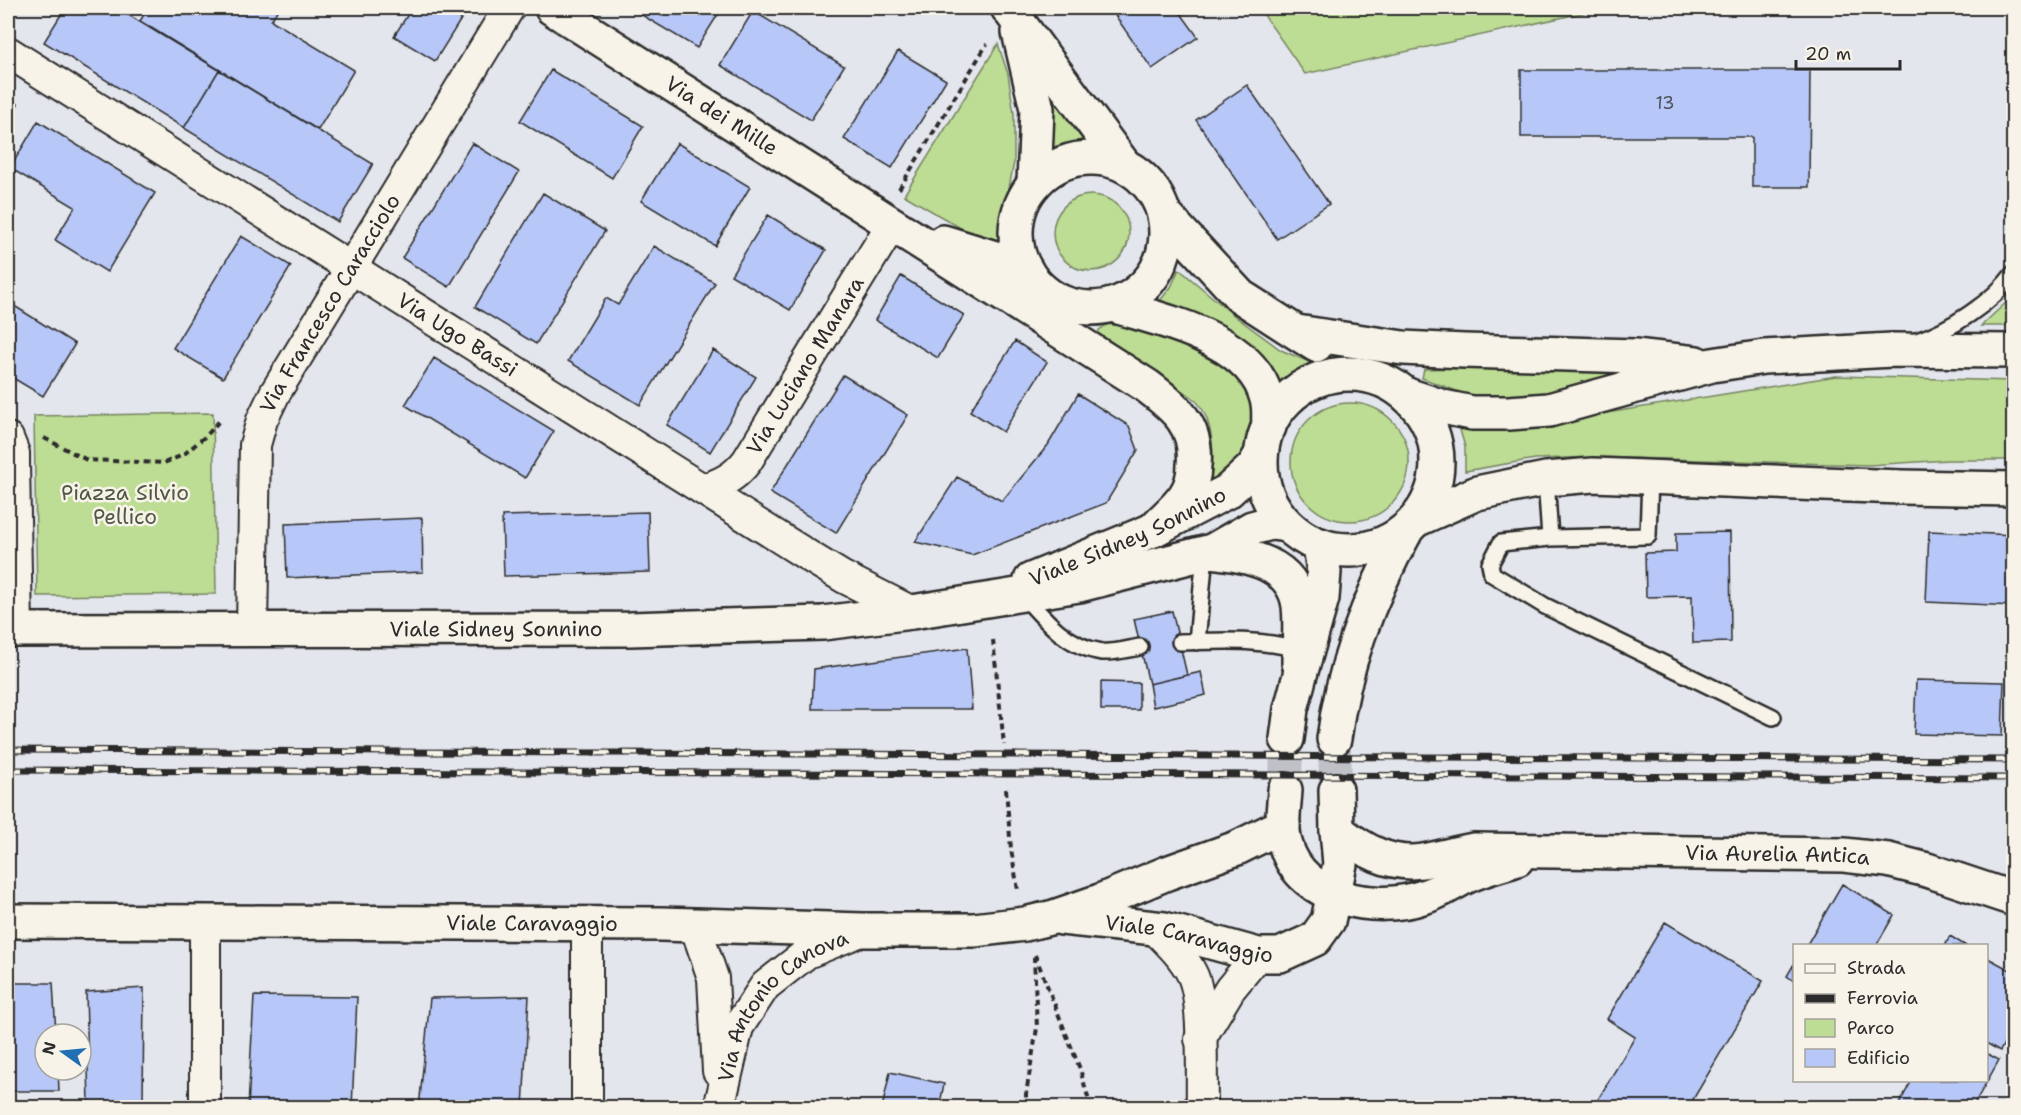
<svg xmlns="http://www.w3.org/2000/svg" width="2021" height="1115" font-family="'Shantell Sans',sans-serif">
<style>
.green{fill:#bddc94;stroke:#748460;stroke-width:1.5}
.building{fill:#b7c8f8;stroke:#2b2b2b;stroke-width:1.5}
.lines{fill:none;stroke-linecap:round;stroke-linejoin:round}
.secondary-tunnel{stroke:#bfc1c6;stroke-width:33;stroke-dasharray:33 16;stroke-linecap:butt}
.service-casing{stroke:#2b2b2b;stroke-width:20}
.minor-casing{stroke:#2b2b2b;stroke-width:34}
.tertiary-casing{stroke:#2b2b2b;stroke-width:38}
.secondary-casing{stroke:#2b2b2b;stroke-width:38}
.path{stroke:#2b2b2b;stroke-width:4;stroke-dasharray:6 4.5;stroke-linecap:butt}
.service{stroke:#f7f3e8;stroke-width:15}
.minor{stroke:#f7f3e8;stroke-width:30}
.tertiary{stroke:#f7f3e8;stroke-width:33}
.secondary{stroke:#f7f3e8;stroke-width:33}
.rail-casing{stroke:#2b2b2b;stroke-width:7}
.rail{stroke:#f7f3e8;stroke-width:4.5;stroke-dasharray:14;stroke-linecap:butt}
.labels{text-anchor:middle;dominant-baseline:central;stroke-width:5;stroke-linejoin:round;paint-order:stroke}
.number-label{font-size:18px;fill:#4e525e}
.street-label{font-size:21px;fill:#2b2b2b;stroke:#f7f3e8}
.park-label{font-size:21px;fill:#505745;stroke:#f7f3e8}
</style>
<rect width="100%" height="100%" fill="#e4e6ed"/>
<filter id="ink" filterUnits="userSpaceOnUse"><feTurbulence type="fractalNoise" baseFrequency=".0167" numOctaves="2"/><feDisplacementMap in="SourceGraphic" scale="12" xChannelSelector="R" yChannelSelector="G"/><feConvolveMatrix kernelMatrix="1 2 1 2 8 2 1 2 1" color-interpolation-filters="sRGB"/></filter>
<g filter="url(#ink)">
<path class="green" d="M1259,8H1605L1305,74Z
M998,44L1008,74L1014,114V162L1001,229L1003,249L1000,251L904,195Z
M1045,79L1090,143L1047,154Z
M1053 233a38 38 0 1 1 76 0a38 38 0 1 1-76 0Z
M1179,269L1236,317L1281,350L1314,364L1295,374L1281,387L1266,363L1159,302L1171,287Z
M2013,296V326H1981L2012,297Z
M1108,324L1154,331L1223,366L1235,376L1248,392L1254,417L1249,444L1232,472L1209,488C1215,462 1216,417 1192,397C1184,391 1173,386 1164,381C1145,369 1125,357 1105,345L1098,336L1099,330Z
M1626,363L1624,371L1547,395L1504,401L1470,396L1422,378L1424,369Z
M1836,376L2013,381V460H1948L1869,465L1595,457L1535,459L1465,471V447L1458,423L1532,425Z
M1291 462a59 59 0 1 1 118 0a59 59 0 1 1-118 0Z
M213,413L216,594L37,596L34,416Z"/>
<path class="building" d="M65,8H117L219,70L184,128L44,42Z
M148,8H279L271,20L354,70L318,130L140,21Z
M412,8H468L435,61L394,36Z
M630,8H722L697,48Z
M1110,8H1177L1198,37L1152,69Z
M753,11L844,66L811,120L720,65Z
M898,51L946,80L892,168L844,139Z
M219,70L373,164L338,222L184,128Z
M551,70L643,126L612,178L520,121Z
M1521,70H1810L1809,187H1752V137H1521Z
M1247,85L1329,204L1277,239L1196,120Z
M8,97L18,104L8,122Z
M38,121L155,193L107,272L55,240L75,207L10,168Z
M472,143L519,172L449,287L402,258Z
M677,143L750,187L715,246L641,201Z
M543,193L605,231L536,344L475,307Z
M768,215L826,250L790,310L731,275Z
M241,236L291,266L223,378L173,348Z
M654,246L715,283L640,405L568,361L606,298L618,305Z
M901,276L964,315L938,358L875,320Z
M8,302L75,344L43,396L8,375Z
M1015,341L1047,362L1003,432L970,411Z
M713,350L756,377L710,452L667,425Z
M434,358L554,431L525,478L405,405Z
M843,375L908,415L836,533L770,493Z
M1078,394L1129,426L1138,450L1106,503L972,555L915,542L957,477L1002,501L1048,445Z
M648,512L650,572L504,576L502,516Z
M422,518L423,572L287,578L285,524Z
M1929,531L2014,535V606L1926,602Z
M1730,532L1731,642L1693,643L1692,596L1646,597L1645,553L1676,552V533Z
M1172,611L1187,675L1149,684L1134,619Z
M967,648L972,709H812L814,669Z
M1201,672L1206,695L1153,707L1149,684Z
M1916,680L2004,682L2002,736L1914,734Z
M1101,682L1139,683V710H1101Z
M1842,884L1894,915L1876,946H1806Z
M1665,922L1763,981L1688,1108H1593L1635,1037L1607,1019Z
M1950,936L1966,946H1945Z
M1986,957L2014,972V1027L2000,1051L1986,1043Z
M1794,964V981L1787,976Z
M8,983H53L56,1034H45V1070H58L59,1091H8Z
M144,988L143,1104H89L86,992Z
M254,996L357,997L352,1108H248Z
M529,996L523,1108H419L430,998Z
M1986,1053L1999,1060L1972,1108H1897L1912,1080H1986Z
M890,1072L944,1084L939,1108H882Z"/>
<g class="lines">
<path class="secondary-tunnel" d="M1334,739L1336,790
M1285,790L1287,739"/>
<g class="service-casing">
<path id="service" d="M1917,341C1950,330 1993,302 2014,273
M1546,479L1550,538L1501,543L1490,564L1492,574L1545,606L1773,717
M1550,538L1648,536L1650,477
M1022,594C1044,619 1067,647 1102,652C1113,653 1128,649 1140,647
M1180,642C1220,641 1260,638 1299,650
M1197,642L1205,553"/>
</g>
<g class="minor-casing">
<g id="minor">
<path id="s1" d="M8,52L815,560L843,577L912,612"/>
<path d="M8,438L14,453V463L17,630"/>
<path id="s2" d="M703,489C721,484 735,477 747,461L892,224"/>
<path id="s3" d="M252,629L255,445L262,420L275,393L509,8"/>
<path d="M695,925L713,978L718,1071"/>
<path d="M1154,928C1168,942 1183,956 1192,974C1205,1000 1201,1076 1202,1108"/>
<path d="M1200,1039L1230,989L1258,955"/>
<path d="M205,1108V922"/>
<path d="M587,1108V925"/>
<path id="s4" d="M719,1108L738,1027L765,986L807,953L863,930"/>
</g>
</g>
<g class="tertiary-casing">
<g id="tertiary">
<path d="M1212,551C1248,556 1293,562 1299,606C1301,625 1299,644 1299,663"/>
<path id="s5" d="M1031,580L1153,530L1228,491L1253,468L1261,455"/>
<path id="s6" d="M8,630L630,629L823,623L912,612L1079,585L1212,551L1252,528L1271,523L1287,525"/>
<path id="s7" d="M1062,918L1164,929L1258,955H1280L1315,939L1328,921L1340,864L1337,830"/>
<path id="s8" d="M8,921L661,924L863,930H974L1025,924L1054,917L1100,901L1167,873L1237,848L1283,825"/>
</g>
</g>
<g class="secondary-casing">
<g id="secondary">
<path id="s9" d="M552,8L1147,386C1176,408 1198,426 1194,465C1194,476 1191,487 1185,496C1177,508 1163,519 1153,530"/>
<path d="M1008,8L1124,165"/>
<path d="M1019,32L1037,109L1034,184"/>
<circle cx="1091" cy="233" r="75"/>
<path d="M1164,214L1240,296L1316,345"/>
<path d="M943,242L995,258L1026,270"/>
<path d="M1112,305C1163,321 1252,338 1267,399C1270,408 1268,418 1269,427"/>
<path d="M1297,332L1403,348L1464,351L1635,356L1696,363"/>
<circle cx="1349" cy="462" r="88"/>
<path d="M1407,395L1443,407L1472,413H1509L1549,410L1712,365L1764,357L1892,350L2014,351"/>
<path d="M1416,520L1477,493L1546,479L1593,475L1901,487L2014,489"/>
<path d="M1287,739L1291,709L1300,675L1322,598L1324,572L1320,545"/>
<path d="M1334,739C1343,666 1371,593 1407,529"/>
<path d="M1285,790C1284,808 1280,828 1286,846C1302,900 1376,913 1423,897C1438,893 1451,884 1465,877C1481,869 1500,865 1517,859"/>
<path id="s10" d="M1336,790L1337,830C1363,850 1389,866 1423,861C1440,858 1457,853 1474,850L1844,855L1888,860L1927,870L2014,899"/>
</g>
</g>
<path class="path" d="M899,189L987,44
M44,438L87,460L164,463L183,455L207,435L220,420
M993,640L1004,745
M1006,789L1011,849L1018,890
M1035,955L1080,1069L1091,1108
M1026,1108V1094L1037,1028L1034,957"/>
<use href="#service" class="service"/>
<use href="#minor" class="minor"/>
<use href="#tertiary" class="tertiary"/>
<use href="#secondary" class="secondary"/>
<g class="rail-casing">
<path id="rail" d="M8,750L2014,760
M8,770L2014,778"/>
</g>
<use href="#rail" class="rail"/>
</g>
</g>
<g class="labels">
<g class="number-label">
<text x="1665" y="103">13</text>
</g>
<g class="street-label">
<text stroke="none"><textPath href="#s9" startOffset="201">Via dei Mille</textPath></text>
<text stroke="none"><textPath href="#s3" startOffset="345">Via Francesco Caracciolo</textPath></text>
<text stroke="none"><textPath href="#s1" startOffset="531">Via Ugo Bassi</textPath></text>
<text stroke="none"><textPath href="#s2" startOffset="165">Via Luciano Manara</textPath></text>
<text stroke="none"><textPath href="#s5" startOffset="106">Viale Sidney Sonnino</textPath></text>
<text stroke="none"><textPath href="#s6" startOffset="488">Viale Sidney Sonnino</textPath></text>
<text stroke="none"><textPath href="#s10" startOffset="490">Via Aurelia Antica</textPath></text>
<text stroke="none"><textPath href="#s8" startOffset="524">Viale Caravaggio</textPath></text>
<text stroke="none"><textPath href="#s7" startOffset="129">Viale Caravaggio</textPath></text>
<text stroke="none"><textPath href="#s4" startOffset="128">Via Antonio Canova</textPath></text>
</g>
<g class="park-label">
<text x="125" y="493">Piazza Silvio<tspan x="125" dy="24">Pellico</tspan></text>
</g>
</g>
<rect width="2021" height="1115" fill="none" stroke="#f7f3e8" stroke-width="30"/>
<rect x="15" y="15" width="1991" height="1085" fill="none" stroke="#2b2b2b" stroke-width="2" filter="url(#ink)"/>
<rect x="1793" y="944" width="195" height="138" fill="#f7f3e8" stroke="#a5a39c" stroke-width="1.5"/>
<rect x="1805" y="964" width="30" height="9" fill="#f7f3e8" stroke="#a5a39c" stroke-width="1.5"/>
<text x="1847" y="974" font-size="18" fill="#2b2b2b">Strada</text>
<rect x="1805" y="994" width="30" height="9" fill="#2b2b2b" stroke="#a5a39c" stroke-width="1.5"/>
<text x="1847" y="1004" font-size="18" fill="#2b2b2b">Ferrovia</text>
<rect x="1805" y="1019" width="30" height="18" fill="#bddc94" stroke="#a5a39c" stroke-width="1.5"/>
<text x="1847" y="1034" font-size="18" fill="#2b2b2b">Parco</text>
<rect x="1805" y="1049" width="30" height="18" fill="#b7c8f8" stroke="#a5a39c" stroke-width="1.5"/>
<text x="1847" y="1064" font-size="18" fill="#2b2b2b">Edificio</text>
<g transform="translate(63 1052) rotate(285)"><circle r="28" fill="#f7f3e8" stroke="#a5a39c" stroke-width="1.5"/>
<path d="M0-4.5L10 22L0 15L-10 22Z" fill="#1f6fb2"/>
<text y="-9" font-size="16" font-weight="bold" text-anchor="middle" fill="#2b2b2b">N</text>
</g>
<path d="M1796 60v9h104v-9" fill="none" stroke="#2b2b2b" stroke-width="3"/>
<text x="1805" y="60" font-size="18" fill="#2b2b2b" stroke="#f7f3e8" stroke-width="4.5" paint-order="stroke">20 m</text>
</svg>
